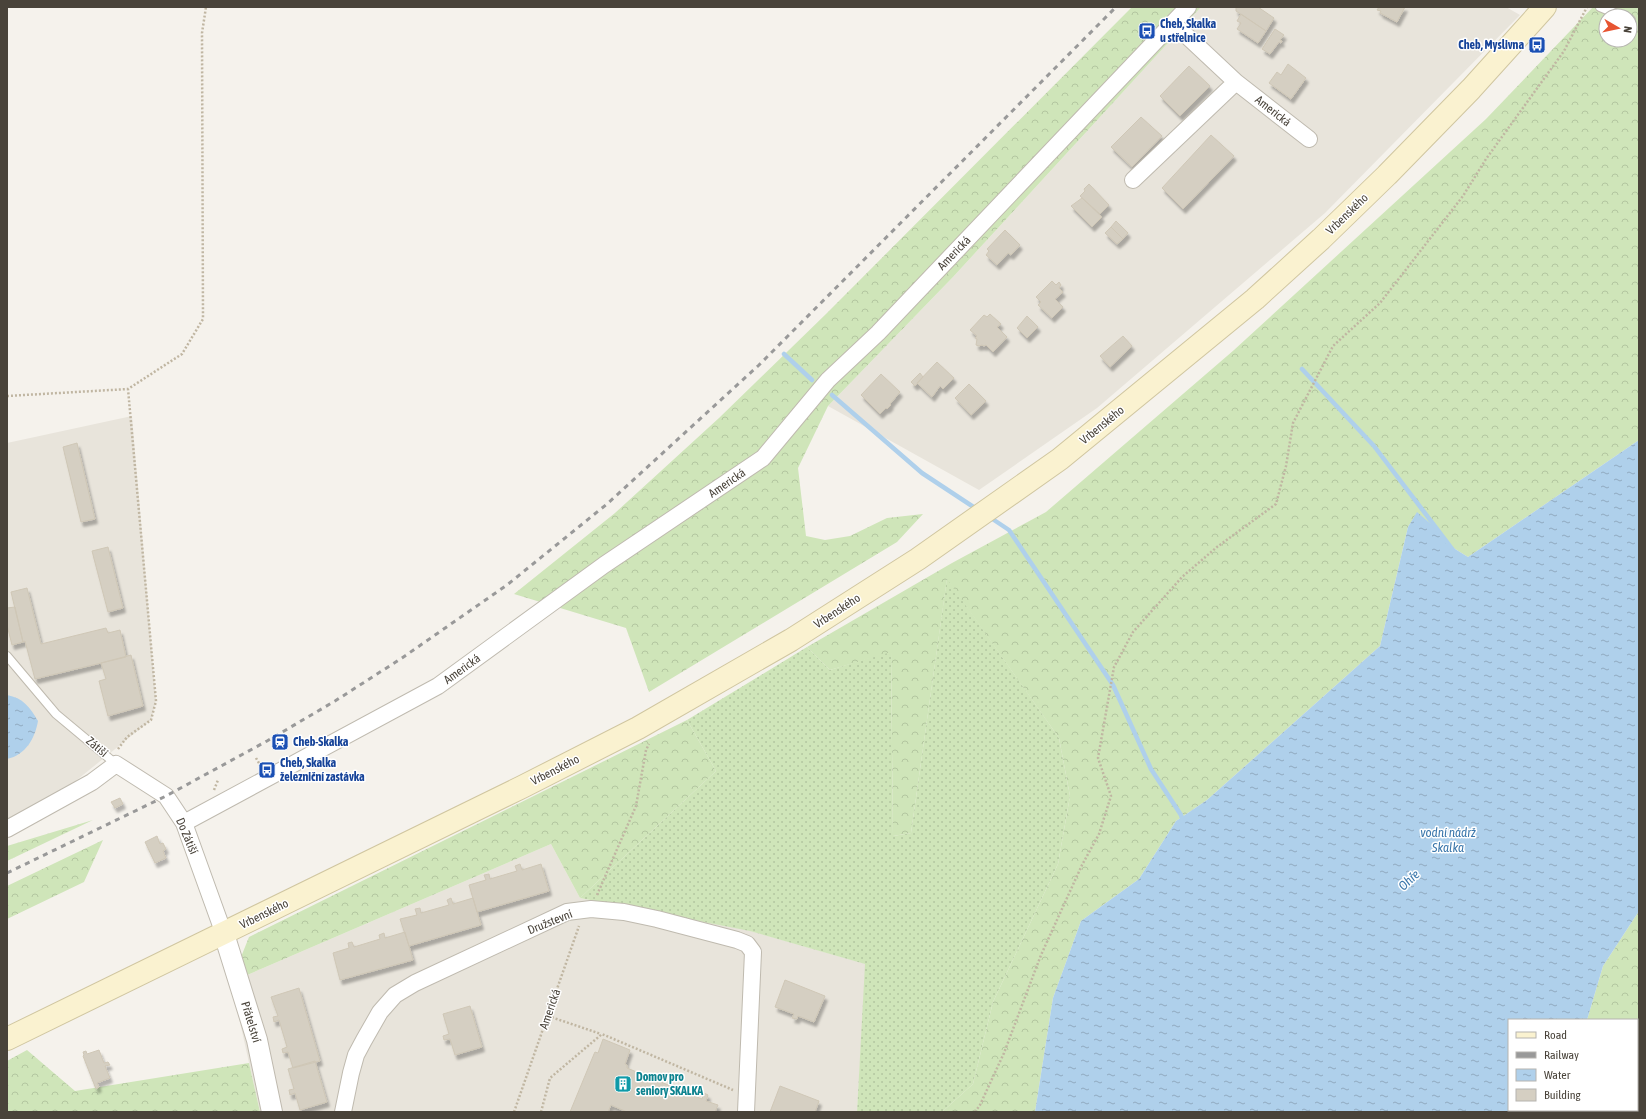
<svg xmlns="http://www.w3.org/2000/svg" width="1646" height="1119" font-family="'Asap Condensed',sans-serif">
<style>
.residential{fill:#e8e4db}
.grass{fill:url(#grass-dots)}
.forest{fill:url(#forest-crowns);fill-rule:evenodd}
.water{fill:url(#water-ripples)}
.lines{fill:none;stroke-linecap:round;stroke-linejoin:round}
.stream{stroke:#afd0eb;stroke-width:4.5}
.building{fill:#d5cfc2;stroke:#cfc7b6;filter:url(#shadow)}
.service-casing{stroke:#bfbaaf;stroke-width:10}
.minor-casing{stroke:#bfbaaf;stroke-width:18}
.tertiary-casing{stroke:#bfbaaf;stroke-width:22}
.secondary-casing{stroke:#d0c6a0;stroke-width:24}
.path{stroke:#c0b6a2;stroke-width:2.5;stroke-dasharray:2 2;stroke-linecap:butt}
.service{stroke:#fff;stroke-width:8}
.minor{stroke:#fff;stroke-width:16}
.tertiary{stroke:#fff;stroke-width:20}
.secondary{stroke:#faf2d0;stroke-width:22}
.rail{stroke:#999;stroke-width:3;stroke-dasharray:5 5;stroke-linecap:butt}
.labels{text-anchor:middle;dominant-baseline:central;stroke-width:3;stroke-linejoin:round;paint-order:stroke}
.transit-label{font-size:12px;font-weight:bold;fill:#164399;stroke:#fff;text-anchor:start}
.street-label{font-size:12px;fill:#49433a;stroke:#fff}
.culture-label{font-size:12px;font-weight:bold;fill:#0d838f;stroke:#fff;text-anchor:start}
.water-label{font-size:13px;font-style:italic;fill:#3c78ac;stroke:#fff}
</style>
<defs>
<pattern id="grass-dots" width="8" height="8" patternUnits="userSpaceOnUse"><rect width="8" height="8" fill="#cfe5b9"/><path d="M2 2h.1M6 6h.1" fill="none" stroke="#b3c6a0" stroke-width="1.8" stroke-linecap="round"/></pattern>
<pattern id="forest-crowns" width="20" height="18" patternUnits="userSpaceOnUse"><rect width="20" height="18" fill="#cfe5b9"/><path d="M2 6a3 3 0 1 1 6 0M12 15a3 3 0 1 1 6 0" fill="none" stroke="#b3c6a0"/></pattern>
<pattern id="water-ripples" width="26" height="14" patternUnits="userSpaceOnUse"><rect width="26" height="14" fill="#afd0eb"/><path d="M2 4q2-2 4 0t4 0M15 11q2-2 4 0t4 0" fill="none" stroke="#90aabf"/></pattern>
<filter id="shadow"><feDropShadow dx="2.5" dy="4.5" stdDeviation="1" flood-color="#0004"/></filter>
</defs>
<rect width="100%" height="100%" fill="#f5f2ec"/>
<path class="residential" d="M1201,7H1506L1520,15L1325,213L1097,408L979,490L828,406L953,277Z
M132,416L156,701L151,720L57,796L7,821V443Z
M551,844L580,898L744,929L866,964L857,1112H260L231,982Z"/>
<path class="grass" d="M947,578L1059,738L1070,796L1058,864L993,1002L973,1084L942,1112H857L865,964L750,931L580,898L716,771L687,720L807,647L830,670L891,651L893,836L911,833Z"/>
<path class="forest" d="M1132,7H1201L953,277L828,406L798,468L806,536L825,540L850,536L887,518L923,514L897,542L649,692L626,628L514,594L615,513L719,418L827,313Z
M1593,7H1639V440L1468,557L1447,544L1438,530L1417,513L1408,527L1380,646L1207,800L1176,821L1139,879L1081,921L1053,998L1035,1112H942L973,1084L993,1002L1058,864L1070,796L1059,738L947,579L911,833L893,836L891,652L830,670L807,647L952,563L1046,512L1234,350L1486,119ZM1606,16H1630V40H1606Z
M687,720L716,771L580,898L551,844L231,982L249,937Z
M93,820L7,861V846Z
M103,840L84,882L7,919V886Z
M1639,911V1112H1561L1562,1110H1637V1020H1587L1603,966Z
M27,1050L75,1091L249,1063L260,1112H7V1061Z"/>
<path class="water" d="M1639,440V911L1603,966L1587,1020H1509V1110H1562L1561,1112H1035L1053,998L1081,921L1139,879L1176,821L1207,800L1380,646L1408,527L1417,512L1438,530L1447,544L1468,557Z
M7,695C23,698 30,707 38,721C35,738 26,755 7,759Z"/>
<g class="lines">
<path class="stream" d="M784,354L812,380
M1302,369L1374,446L1453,550
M832,395L922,473L978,510
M988,516L1009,530L1113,685L1151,769L1181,815L1183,822"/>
</g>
<path class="building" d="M1236,7H1258L1274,18L1266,31L1236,11Z
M1379,7H1405L1397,22L1380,13L1381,11L1377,10Z
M1241,14L1266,31L1258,43L1237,29L1241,23L1237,21Z
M1275,29L1284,35L1280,40L1282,41L1281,43L1279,42L1270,54L1262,49Z
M1288,64L1306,78L1291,99L1269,83L1277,72L1281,75Z
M1189,66L1210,86L1180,116L1160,96Z
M1141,117L1162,136L1132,167L1111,147Z
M1211,135L1234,156L1183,209L1162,188Z
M1089,184L1109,205L1100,214L1080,196L1085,191L1084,189Z
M1082,198L1102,217L1092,227L1071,206Z
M1116,221L1128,233L1123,239L1111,227Z
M1111,227L1123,239L1117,244L1105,233Z
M1005,230L1020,245L1011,255L1008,253L997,265L986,255L989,251L987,249Z
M1052,281L1056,285L1059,282L1061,285L1059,288L1063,292L1055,299L1063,307L1052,318L1038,305L1041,302L1036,297Z
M990,314L1001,324L997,327L1007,337L993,352L986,345L984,346L982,345L979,346L976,345L977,339L975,338L977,336L970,330L984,315L987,317Z
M1027,316L1038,327L1027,338L1017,328Z
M1123,336L1132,346L1110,367L1100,356Z
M937,362L954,378L943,389L940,386L932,397L917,383Z
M920,373L923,377L915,386L911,382Z
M881,374L900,392L890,404L891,405L887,409L886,408L880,414L861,395Z
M969,384L986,401L971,415L955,398Z
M77,443L95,519L81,522L63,447Z
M108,547L123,608L108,612L92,551Z
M27,588L41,644L106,628L108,633L120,630L126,657L35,679L25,641L23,642L11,592Z
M15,607L23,642L12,645L7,625V608Z
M131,655L143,706L108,716L99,681L106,679L101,663Z
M120,798L123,804L115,808L111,802Z
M157,836L160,844L163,843L166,849L163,851L166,858L155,863L145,842Z
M520,864L522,870L541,864L549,891L477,912L469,885L486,880L484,875L489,874L490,879L517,871L515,866Z
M451,898L453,904L473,898L481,925L409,946L400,919L417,915L415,909L420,908L421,913L449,905L447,900Z
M405,932L413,960L340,980L333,953L349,948L348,943L352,942L354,947L380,939L379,935L384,933L385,938Z
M785,980L825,996L814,1022L798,1016L797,1019L792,1018L794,1014L775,1007Z
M299,988L320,1061L293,1068L288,1052L283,1053L282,1049L287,1047L279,1020L274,1022L273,1017L278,1016L271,997Z
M470,1006L482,1047L455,1055L450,1039L444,1040L443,1036L449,1034L443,1014Z
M603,1039L630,1050L625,1064L627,1065V1068L702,1099L704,1093L708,1095L706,1101L718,1105L715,1112H627L611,1105L608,1112H570L594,1054L595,1052L598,1053Z
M99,1050L104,1063L108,1062L110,1065L105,1066L110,1078L97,1083L99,1087L96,1089L83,1056L84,1055L83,1052L86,1051L87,1054Z
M315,1061L327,1102L300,1110L295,1093L290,1095L289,1090L294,1089L288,1069Z
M780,1086L819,1101L815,1112H770Z"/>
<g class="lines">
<g class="service-casing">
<path id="service" d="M1600,7L1622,16
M1630,19L1631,20
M7,656L56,714L116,764"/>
</g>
<g class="minor-casing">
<path id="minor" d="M1173,23L1236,82L1309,139
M1133,180L1236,82
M184,823L438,686L604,565L763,458L828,380L878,333L1188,7
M7,829L92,782L116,764L166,796L184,823L224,934
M343,1112L351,1073L356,1055L364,1040L380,1012L395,995L415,983L567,912L591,909L624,912L657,919L737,940L747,944L753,952L746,1112"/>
</g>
<g class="tertiary-casing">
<path id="tertiary" d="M224,934L257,1040L272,1112"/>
</g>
<g class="secondary-casing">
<path id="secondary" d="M7,1039L522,787L638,728L791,640L918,559L1060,459L1255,299L1321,239L1387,175L1471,89L1545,7"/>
</g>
<path class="path" d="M7,396L128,389L182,354L203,319L202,33L206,7
M118,749L127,737L151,720L156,701L128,389
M256,758L260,765
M214,790L218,780
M597,895L636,806L646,750L649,744
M548,1016L601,1034
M514,1112L579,926
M541,1112L550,1078L602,1034L733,1090
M975,1112L980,1105L1004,1053L1041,955L1082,865L1099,834L1111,796L1098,758L1114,667L1133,632L1182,577L1217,547L1276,504L1286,466L1293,423L1333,346L1380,303L1463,196L1486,159L1564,51L1587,7"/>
<use href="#service" class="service"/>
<use href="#minor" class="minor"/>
<use href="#tertiary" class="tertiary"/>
<use href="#secondary" class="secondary"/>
<path class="rail" d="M7,873L166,796L267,741L335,701L402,658L507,585L607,504L759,365L1116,7"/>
</g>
<defs>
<g id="bus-square" transform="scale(0.9)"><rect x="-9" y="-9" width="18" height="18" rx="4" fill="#1a4fb4" stroke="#fff"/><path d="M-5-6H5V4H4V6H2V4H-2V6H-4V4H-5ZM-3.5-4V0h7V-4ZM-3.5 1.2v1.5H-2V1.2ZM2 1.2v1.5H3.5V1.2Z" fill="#fff"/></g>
<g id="station-square" transform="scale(0.9)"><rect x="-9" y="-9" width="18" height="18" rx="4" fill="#1a4fb4" stroke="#fff"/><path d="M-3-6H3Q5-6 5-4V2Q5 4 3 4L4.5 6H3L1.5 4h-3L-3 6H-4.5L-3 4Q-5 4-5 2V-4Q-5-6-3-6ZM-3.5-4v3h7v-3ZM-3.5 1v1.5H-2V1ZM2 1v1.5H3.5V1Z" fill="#fff"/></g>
<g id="building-square" transform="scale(0.9)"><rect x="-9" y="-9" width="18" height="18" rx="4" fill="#0f9aa8" stroke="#fff"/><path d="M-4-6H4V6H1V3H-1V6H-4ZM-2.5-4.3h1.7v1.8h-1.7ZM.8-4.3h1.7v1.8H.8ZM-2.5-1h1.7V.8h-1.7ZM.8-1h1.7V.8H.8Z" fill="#fff"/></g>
</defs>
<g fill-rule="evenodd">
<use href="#bus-square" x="1147" y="31"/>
<use href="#bus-square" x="1537" y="45"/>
<use href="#station-square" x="280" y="742"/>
<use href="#bus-square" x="267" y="770"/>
<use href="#building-square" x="623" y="1084"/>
</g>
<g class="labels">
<g class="transit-label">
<text x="1160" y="24">Cheb, Skalka<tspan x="1160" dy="14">u střelnice</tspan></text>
<text x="1524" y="45" text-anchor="end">Cheb, Myslivna</text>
<text x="293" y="742">Cheb-Skalka</text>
<text x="280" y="763">Cheb, Skalka<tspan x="280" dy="14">železniční zastávka</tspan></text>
</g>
<g class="street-label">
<text transform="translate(1273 111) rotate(38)">Americká</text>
<text transform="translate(1347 214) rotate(-44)">Vrbenského</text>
<text transform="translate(954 253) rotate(-46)">Americká</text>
<text transform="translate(1102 425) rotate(-39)">Vrbenského</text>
<text transform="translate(727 483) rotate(-34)">Americká</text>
<text transform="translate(837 611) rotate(-33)">Vrbenského</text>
<text transform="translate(462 669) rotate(-36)">Americká</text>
<text transform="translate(97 747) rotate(40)">Zátiší</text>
<text transform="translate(555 770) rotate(-27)">Vrbenského</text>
<text transform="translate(187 836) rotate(67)">Do Zátiší</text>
<text transform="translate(264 914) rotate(-26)">Vrbenského</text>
<text transform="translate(550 922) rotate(-22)">Družstevní</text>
<text transform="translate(550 1009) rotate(-71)">Americká</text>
<text transform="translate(251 1022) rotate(73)">Přátelství</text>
</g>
<g class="culture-label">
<text x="636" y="1077">Domov pro<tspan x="636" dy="14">seniory SKALKA</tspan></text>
</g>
<g class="water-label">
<text x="1448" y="832">vodní nádrž<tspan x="1448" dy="15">Skalka</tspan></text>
<text transform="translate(1409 880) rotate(-43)">Ohře</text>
</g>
</g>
<rect width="1646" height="1119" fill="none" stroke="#49433a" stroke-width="16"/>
<rect x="1508" y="1019" width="130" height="92" fill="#ffffff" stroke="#b6b4b0"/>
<rect x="1516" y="1032" width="20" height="6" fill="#faf2d0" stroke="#b6b4b0"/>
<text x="1544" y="1039" font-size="12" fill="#49433a">Road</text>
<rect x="1516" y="1052" width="20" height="6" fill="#999999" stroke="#b6b4b0"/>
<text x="1544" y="1059" font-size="12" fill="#49433a">Railway</text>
<rect x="1516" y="1069" width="20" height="12" fill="url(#water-ripples)" stroke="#b6b4b0"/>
<text x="1544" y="1079" font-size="12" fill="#49433a">Water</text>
<rect x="1516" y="1089" width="20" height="12" fill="#d5cfc2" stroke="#b6b4b0"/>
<text x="1544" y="1099" font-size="12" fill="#49433a">Building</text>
<g transform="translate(1618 28) rotate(99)"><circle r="19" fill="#ffffff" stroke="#b6b4b0"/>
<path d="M0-3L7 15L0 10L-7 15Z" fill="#e75431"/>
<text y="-6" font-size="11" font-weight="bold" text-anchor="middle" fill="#49433a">N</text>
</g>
</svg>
